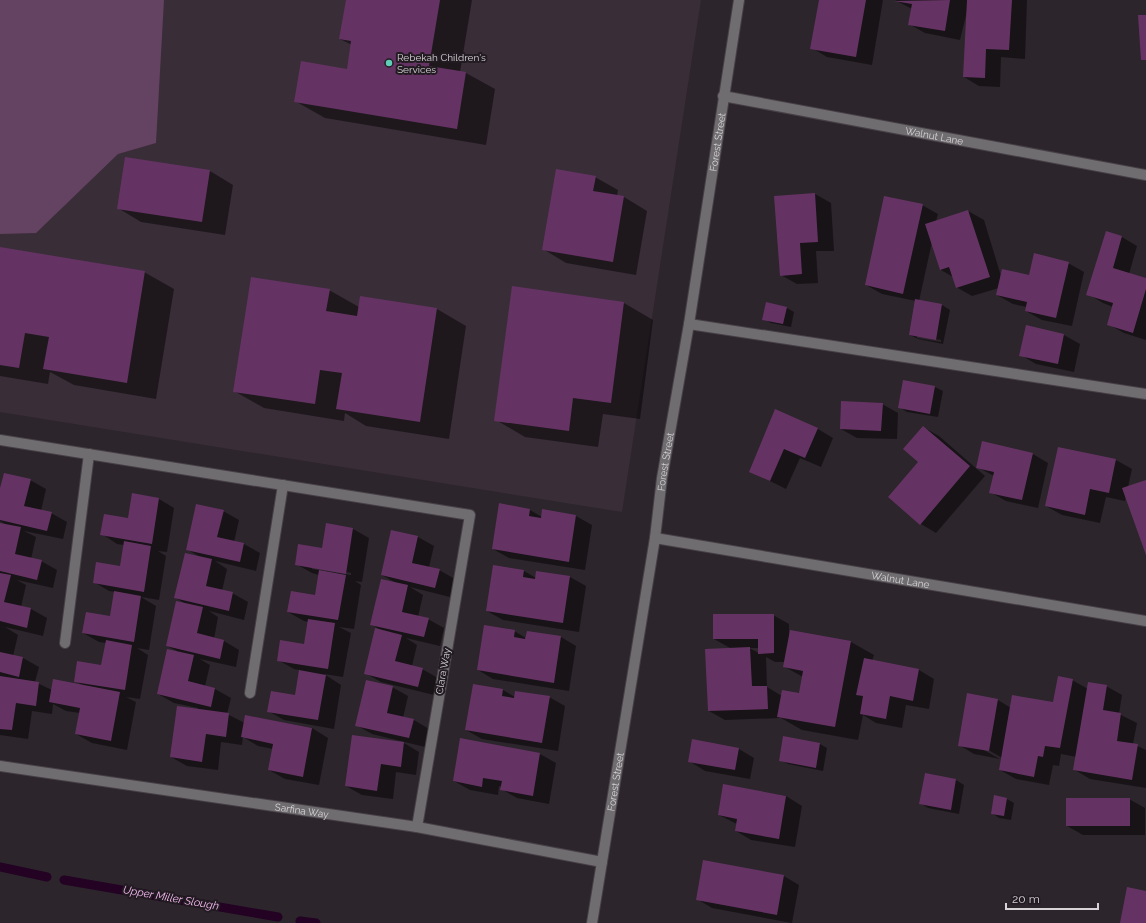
<svg xmlns="http://www.w3.org/2000/svg" width="1146" height="923" font-family="Raleway,sans-serif">
<style>
.built{fill:#392d38}
.green{fill:#644262}
.shadow{fill:#0007;fill-rule:evenodd}
.lines{fill:none;stroke-linecap:round;stroke-linejoin:round}
.stream{stroke:#230223;stroke-width:9}
.building{fill:#653363}
.minor-casing{stroke:#474147;stroke-width:12}
.minor{stroke:#706d70;stroke-width:10}
.poi-dot{fill:#5eceb8;stroke:#221c22;stroke-width:1.5}
.labels{text-anchor:middle;dominant-baseline:central;stroke-width:4;stroke-linejoin:round;paint-order:stroke}
.poi-label{font-size:10px;fill:#d7d3d7;stroke:#221c22;text-anchor:start}
.street-label{font-size:10px;fill:#d7d3d7;stroke:#221c22}
.water-label{font-size:11px;font-style:italic;fill:#f7baf3;stroke:#221c22}
</style>
<rect width="100%" height="100%" fill="#2c252c"/>
<path class="built" d="M0,0H701L622,512L0,412Z"/>
<path class="green" d="M0,0H164L156,143L118,154L36,233L0,234Z"/>
<path class="shadow" d="M347,0H472L460,72L466,73L495,89L486,145L325,118L295,101L348,70L352,45L340,39Z
M820,0H883L872,65L827,57L812,48Z
M895,0H1027L1025,59L1001,57L1000,87L979,86L964,77L968,7L960,40L925,33L909,24L912,9Z
M126,159L210,171L233,185L225,235L141,222L118,208Z
M595,177L618,190L617,196L624,197L647,211L636,275L566,263L543,249Z
M815,194L831,203L834,251H816L818,283L797,284L781,275Z
M922,205L938,214L936,221L968,211L984,220L1001,276H1030L1068,263L1084,272L1072,326L1042,320L1026,311L1027,307L1013,304L997,295L999,288L972,296L956,287L953,277L941,270L932,242L919,301L942,305L950,310L943,344L918,339L910,335L916,301L882,294L866,285ZM917,336L941,340V342L917,338Z
M1107,232L1122,237L1137,246L1129,274L1146,279V340L1124,333L1108,324L1113,307L1103,303L1088,294Z
M0,248L144,272L174,289L156,399L74,385L50,372L48,384L0,376Z
M329,290L359,307L361,297L437,309L466,326L449,439L366,426L345,413L344,421L264,408L234,391Z
M624,303L653,320L640,419L603,414L598,447L525,437L496,420Z
M787,308L794,312L791,327L771,323L763,319Z
M1026,327L1064,335L1080,344L1074,372L1036,364L1021,355Z
M904,381L935,387L943,391L938,417L907,412L899,407Z
M882,404L898,413L897,439L857,438L841,429Z
M776,411L818,429L833,438L821,467L800,458L786,489L750,471Z
M923,427L939,436L985,476L936,533L921,524L889,497L919,462Z
M1033,454L1048,463L1038,508L1006,501L990,492L994,476L977,467Z
M1116,460L1132,469L1128,487L1146,481V553L1126,495L1125,501L1106,497L1100,523L1062,515L1046,506Z
M30,480L46,489L41,511L51,513L67,522L63,539L24,531L36,537L31,559L41,561L57,570L53,588L17,580L26,585L21,607L31,609L47,618L43,636L5,627L18,635L13,656L23,658L39,667L35,682L52,690L82,685L75,681L102,666L106,643L99,642L83,633L111,618L115,592L109,591L94,582L121,567L124,545L117,544L102,534L129,519L159,499L174,508L167,552L158,551L166,556L159,600L141,597L156,606L149,650L137,648L148,655L140,699L126,697L136,702L127,750L92,743L76,734L80,713L66,711L53,704L52,714L32,711L28,739L0,735V524L7,525L0,521V493Z
M530,510L542,517L543,511L576,516L592,525L585,570L509,558L493,549Z
M223,511L239,520L234,542L244,544L260,553L256,571L215,561L227,569L222,591L232,593L248,602L244,620L209,611L218,617L214,639L224,641L239,650L236,667L200,659L210,665L205,686L215,689L231,698L227,714L245,723L246,716L312,728L328,738L319,785L285,779L269,770L273,749L258,746L243,737L242,745L221,742L218,770L187,766L171,757L198,708L174,703L158,694L177,651L167,646L186,604L176,598L200,557L187,549Z
M327,524L353,529L369,538L362,582L355,581L361,585L354,629L339,627L351,633L343,677L324,674L341,685L334,729L284,720L268,711L296,696L300,670L294,669L278,660L305,645L309,622L304,621L288,612L316,596L319,575L312,573L296,564L323,549ZM312,567L351,573V575L312,569Z
M392,531L418,537L434,546L429,567L439,570L455,579L450,597L410,587L423,595L418,617L428,619L444,628L440,646L406,638L417,645L412,666L422,669L438,678L434,695L381,682L365,673L382,631L371,624L396,583L382,575Z
M494,566L524,571L536,578L537,572L570,577L586,586L579,632L503,620L487,611Z
M773,615L789,624V635L851,642L874,655L872,661L919,670L934,679L929,709L906,705L902,728L876,723L863,715L858,740L802,730L781,718L725,720L709,711L732,649L714,639ZM749,648H759V653ZM766,657L775,662H785V667L803,677L800,695L782,696L767,687Z
M514,631L526,638L561,637L576,646L569,691L493,679L478,670Z
M1072,680L1088,689L1106,686L1122,695L1119,714L1137,723L1133,744L1146,750V788L1090,779L1075,770L1077,757L1061,754L1059,766L1053,765L1049,785L1016,779L1000,770L1002,758L985,748L984,750L1000,759L974,754L959,745L968,694L998,700L1011,708L1054,703Z
M473,685L503,690L515,697H549L565,706L558,751L482,739L466,730Z
M392,687L408,696L403,718L414,720L429,729L425,747L372,734L356,725Z
M461,739L540,754L556,763L549,804L517,798L501,789L502,787L499,786L498,795L470,790L454,781Z
M404,743L419,752L416,775L396,772L393,799L362,795L346,786Z
M820,744L827,748L823,771L788,764L780,760Z
M739,749L754,758L750,779L705,771L689,761Z
M925,775L956,780L964,785L959,814L928,808L920,803Z
M724,786L786,796L802,806L795,847L751,840L736,831L737,824L719,815Z
M1007,799L1014,803L1011,820L999,818L992,813Z
M1129,799L1145,808V835H1083L1067,826Z
M784,876L799,885L792,923L712,908L697,899Z"/>
<g class="lines">
<path class="stream" d="M0,867L47,877
M64,880L278,917
M300,921L316,923"/>
</g>
<path class="building" d="M346,0H440L429,66L466,72L457,129L294,102L301,61L347,69L351,41L339,39Z
M819,0H866L856,57L810,49Z
M950,0L945,31L908,25L912,4L894,1Z
M967,0H1012L1009,50L986,49L985,78L963,77Z
M1138,15H1146V60H1141Z
M125,157L210,170L202,222L117,209Z
M556,169L596,176L593,191L624,196L613,262L542,250Z
M815,193L818,242L800,243L802,274L780,276L774,196Z
M884,196L923,204L903,294L865,285Z
M968,210L990,277L956,288L949,267L940,270L925,224Z
M1106,231L1122,236L1113,268L1146,278V289L1133,333L1107,325L1113,303L1086,295Z
M0,247L145,271L127,383L43,369L49,337L25,333L19,368L0,365Z
M1034,253L1069,262L1056,318L1025,311L1027,302L996,295L1002,269L1029,275Z
M251,277L330,289L326,311L357,316L360,296L437,308L420,422L336,409L342,373L320,370L315,404L233,392Z
M512,286L624,302L611,403L573,398L569,431L494,421Z
M915,299L942,304L936,340L909,335Z
M766,302L787,307L783,324L762,320Z
M1026,325L1064,334L1058,364L1019,356Z
M903,380L935,386L930,414L898,408Z
M841,401L883,403L881,431L840,429Z
M775,409L818,428L805,458L784,449L770,481L749,472Z
M923,426L970,466L920,525L888,497L918,462L903,449Z
M982,441L1033,453L1022,500L989,493L994,472L976,468Z
M1058,447L1116,459L1109,493L1090,489L1085,515L1045,506Z
M4,473L31,479L24,506L52,512L47,531L0,520V488Z
M1146,480V555L1122,488Z
M132,493L159,498L152,544L100,535L104,514L128,518Z
M499,503L530,509L529,516L541,518L542,509L576,515L569,562L492,549Z
M196,504L224,510L217,537L244,543L240,562L186,550Z
M0,523L21,527L15,554L42,560L37,580L0,571Z
M326,523L353,528L346,574L295,565L298,544L322,548Z
M391,530L418,536L412,563L440,569L435,588L381,575Z
M124,541L151,546L144,592L93,583L96,562L120,566Z
M185,553L212,559L206,586L233,592L229,611L174,598Z
M493,565L524,570L523,577L535,579L536,571L570,576L563,623L486,611Z
M319,570L346,575L338,620L287,612L291,591L315,595Z
M0,573L11,575L4,602L31,608L27,628L0,621Z
M381,579L408,585L402,612L429,618L424,637L370,625Z
M114,591L141,596L134,642L82,633L86,612L110,616Z
M176,601L203,607L197,633L224,640L220,659L166,646Z
M713,614H774V653L758,654V639H713Z
M308,619L335,623L328,669L277,661L280,640L304,644Z
M484,625L515,630L514,637L525,639L527,631L561,636L554,683L477,670Z
M375,628L402,635L395,661L423,668L418,687L364,674Z
M790,630L851,641L835,727L777,717L782,690L799,693L803,671L783,667Z
M106,640L132,645L125,690L74,682L77,661L101,665Z
M750,647L752,686H767L768,709L708,711L705,649Z
M167,649L194,655L188,681L215,688L211,707L157,694Z
M0,652L23,657L19,677L0,672Z
M864,658L919,669L913,701L890,696L886,719L860,714L863,696L856,695Z
M299,670L326,675L318,720L267,712L271,691L295,695Z
M0,676L39,682L36,706L16,703L12,730L0,729Z
M1058,676L1073,679L1060,748L1045,746L1043,757L1038,756L1034,777L999,770L1012,695L1053,702Z
M53,679L120,692L111,741L75,734L80,708L49,702Z
M366,680L393,686L387,713L414,719L409,738L355,726Z
M1088,682L1107,685L1103,710L1121,713L1117,741L1138,744L1132,780L1073,770Z
M473,684L503,689L502,696L514,698L515,691L550,696L542,743L465,730Z
M967,693L998,699L989,751L958,746Z
M177,706L229,713L226,737L206,734L202,762L170,757Z
M245,715L312,728L303,777L268,770L273,744L241,737Z
M352,735L404,742L401,767L381,764L377,791L345,786Z
M783,736L820,743L816,768L779,761Z
M460,738L540,753L533,796L500,790L502,781L483,778L482,787L453,781Z
M692,739L739,748L735,770L688,762Z
M925,773L956,779L951,810L919,804Z
M723,784L786,796L779,839L735,831L737,819L718,815Z
M994,795L1007,798L1004,816L991,814Z
M1066,798H1130V826H1066Z
M703,860L784,875L777,915L696,900Z
M1127,887L1146,891V923H1120Z"/>
<g class="lines">
<g class="minor-casing">
<g id="minor">
<path id="s1" d="M723,96L1146,175"/>
<path d="M689,324L1146,394"/>
<path d="M0,440L470,515L417,827"/>
<path id="s2" d="M655,538L1146,621"/>
<path d="M65,643L89,454"/>
<path d="M250,693L283,485"/>
<path id="s3" d="M0,766L417,827L602,862"/>
<path id="s4" d="M592,923L655,538L662,478L689,324L739,0"/>
</g>
</g>
<use href="#minor" class="minor"/>
</g>
<circle class="poi-dot" cx="389" cy="63" r="4"/>
<g class="labels">
<g class="poi-label">
<text x="397" y="57">Rebekah Children's<tspan x="397" dy="12">Services</tspan></text>
</g>
<g class="street-label">
<text stroke="none"><textPath href="#s1" startOffset="215">Walnut Lane</textPath></text>
<text stroke="none"><textPath href="#s4" startOffset="791">Forest Street</textPath></text>
<text stroke="none"><textPath href="#s4" startOffset="467">Forest Street</textPath></text>
<text stroke="none"><textPath href="#s2" startOffset="249">Walnut Lane</textPath></text>
<text transform="translate(443 671) rotate(-80)">Clara Way</text>
<text stroke="none"><textPath href="#s4" startOffset="143">Forest Street</textPath></text>
<text stroke="none"><textPath href="#s3" startOffset="305">Sarfina Way</textPath></text>
</g>
<g class="water-label">
<text transform="translate(171 898) rotate(10)">Upper Miller Slough</text>
</g>
</g>
<path d="M1006 903v6h92v-6" fill="none" stroke="#d7d3d7" stroke-width="2"/>
<text x="1012" y="903" font-size="12" fill="#d7d3d7" stroke="#221c22" stroke-width="3" paint-order="stroke">20 m</text>
</svg>
